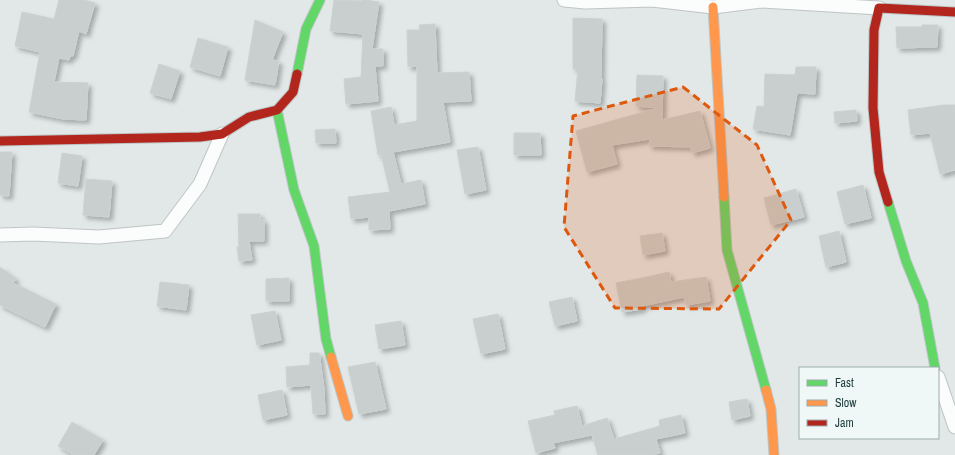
<svg xmlns="http://www.w3.org/2000/svg" width="955" height="455" font-family="'Archivo Narrow',sans-serif">
<style>
.building{fill:#c9cfce;stroke:#cbd1d1;filter:url(#shadow)}
.lines{fill:none;stroke-linecap:round;stroke-linejoin:round}
.street-casing{stroke:#bfc5c5;stroke-width:15}
.fast-casing{stroke:#bdc6c6;stroke-width:11}
.slow-casing{stroke:#bdc6c6;stroke-width:11}
.jam-casing{stroke:#bdc6c6;stroke-width:11}
.street{stroke:#fbfcfc;stroke-width:13}
.fast{stroke:#63d668;stroke-width:9}
.slow{stroke:#ff974d;stroke-width:9}
.jam{stroke:#b3261e;stroke-width:9}
.marked{fill:#de580e;fill-opacity:0.2;stroke:#de580e;stroke-width:3;stroke-dasharray:8 5;stroke-linejoin:round}
</style>
<defs>
<filter id="shadow"><feDropShadow dx="3.5" dy="3.5" stdDeviation="2" flood-color="#0004"/></filter>
</defs>
<rect width="100%" height="100%" fill="#e2e8e8"/>
<path class="building" d="M59,0H84L95,3L86,34L79,31L73,56H70L69,60L59,58L54,82L88,83L86,120L63,119L29,112L40,52L15,46L22,12L54,19Z
M334,0L362,1V0H366L379,2L372,49H383V66H375L378,101L346,104L344,79L361,77L363,34L330,31Z
M573,18L602,19L601,78L602,79L600,103L575,101L578,69H573Z
M255,20L283,32L272,60L279,61L275,85L245,80Z
M435,24L437,73L469,72L471,101L443,102L450,142L393,152L401,184L421,180L425,204L389,211L390,229L369,230V217L351,219L348,197L390,192L381,154L378,155L371,111L391,107L394,125L417,121V66L408,67L407,30H420L419,25Z
M922,25H938L937,47L897,48L896,27H922Z
M198,38L228,47L220,76L190,67Z
M159,64L180,71L171,99L150,93Z
M796,67H816L815,94L797,93L790,135L753,129L757,106L764,107L765,74L795,75Z
M637,75L663,76L662,120L700,111L710,148L692,153L691,147L649,146L650,139L612,145L617,164L587,172L576,131L658,108L636,106Z
M944,105H955V170L940,174L930,133L911,135L908,110Z
M856,110L857,121L835,123L834,112Z
M335,129L336,143H316L315,130Z
M514,133H540L541,155H514Z
M478,147L486,190L465,194L457,150Z
M0,152H12L9,196L0,195Z
M62,153L82,156L78,186L58,183Z
M86,179L112,181L109,217L83,215Z
M863,185L871,218L845,224L837,192Z
M796,189L804,217L771,225L764,198Z
M238,214H260V220H264V241H249L252,260L239,261L237,247H239Z
M839,231L846,262L826,267L819,236Z
M662,233L665,251L643,255L640,236Z
M0,267L16,279L13,283L56,304L45,327L0,305Z
M669,272L671,282L706,277L710,301L686,305L684,297L642,306V309L622,312L616,283L642,278Z
M289,278V301H266V279Z
M160,282L189,285L186,310L157,306Z
M572,297L577,321L555,326L549,302Z
M275,311L281,340L257,345L251,315Z
M498,314L505,349L481,354L473,319Z
M401,321L405,345L379,349L375,325Z
M310,353H319L320,359L324,389L325,414H313L311,385L287,387L286,367L310,365Z
M375,362L386,409L359,414L348,367Z
M282,390L287,415L263,420L258,395Z
M747,399L750,416L732,420L729,402Z
M577,406L582,426L607,418L614,439L660,426L659,420L681,415L685,433L656,439L660,453L651,455H598L592,435L553,443L555,448L536,453L528,421L555,415L554,411Z
M72,422L103,440L94,455H74L58,446Z"/>
<g class="lines">
<g class="street-casing">
<path id="street" d="M564,0L585,2L652,0L713,7L761,1L879,8
M0,235L33,234L99,237L165,231L200,184L222,134
M938,377L955,427"/>
</g>
<g class="fast-casing">
<path id="fast" d="M297,74L306,29L320,0
M277,110L294,190L314,246L326,339L331,357
M724,197L727,250L766,390
M888,202L906,261L923,303L935,368"/>
</g>
<g class="slow-casing">
<path id="slow" d="M713,7L724,197
M331,357L348,416
M766,390L771,409L774,455"/>
</g>
<g class="jam-casing">
<path id="jam" d="M0,141L200,137L222,134L249,117L277,110L293,92L297,74
M888,202L879,172L873,108L874,30L879,8L955,12"/>
</g>
<use href="#street" class="street"/>
<use href="#fast" class="fast"/>
<use href="#slow" class="slow"/>
<use href="#jam" class="jam"/>
</g>
<path class="marked" d="M683,87L757,145L791,220L719,309L615,308L564,227L573,116Z"/>
<rect x="799" y="367" width="140" height="72" fill="#eff8f6" stroke="#9bacac"/>
<rect x="807" y="380" width="20" height="6" fill="#63d668" stroke="#9bacac"/>
<text x="835" y="387" font-size="12" fill="#1e3b3d">Fast</text>
<rect x="807" y="400" width="20" height="6" fill="#ff974d" stroke="#9bacac"/>
<text x="835" y="407" font-size="12" fill="#1e3b3d">Slow</text>
<rect x="807" y="420" width="20" height="6" fill="#b3261e" stroke="#9bacac"/>
<text x="835" y="427" font-size="12" fill="#1e3b3d">Jam</text>
</svg>
